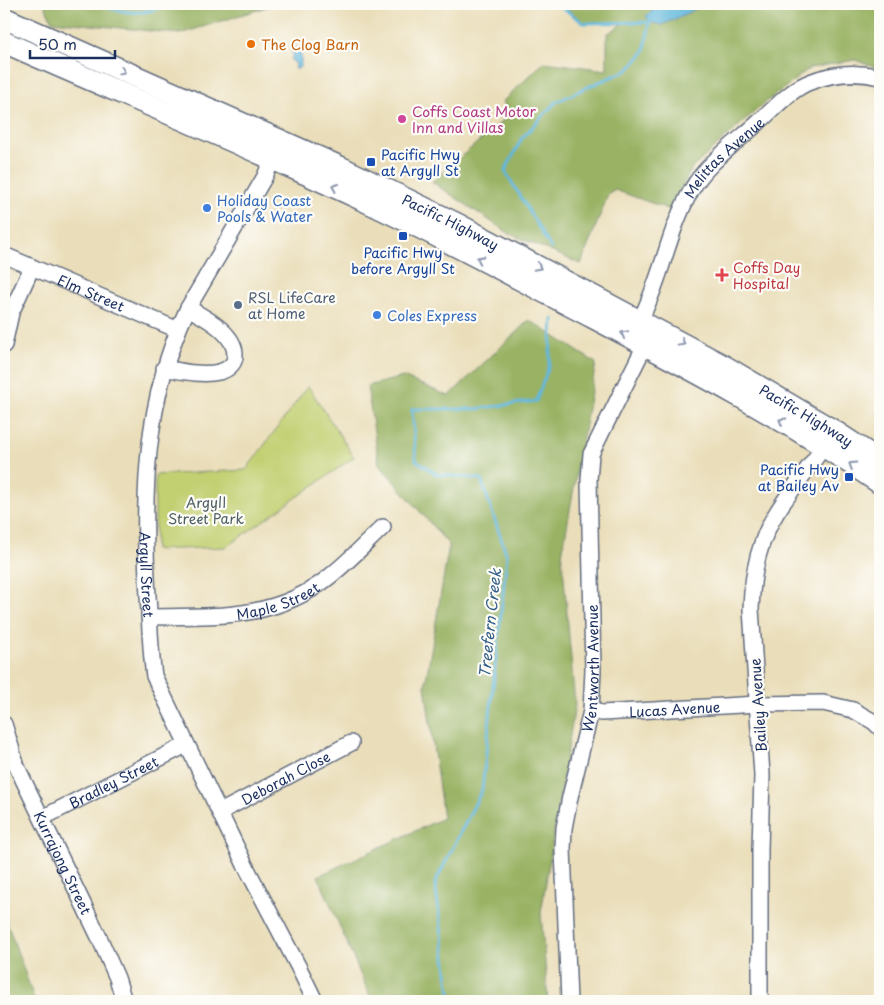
<svg xmlns="http://www.w3.org/2000/svg" width="884" height="1005" font-family="'Playpen Sans',sans-serif">
<style>
.green{fill:#c2d072;stroke:#6e8068}
.forest{fill:#99b264;stroke:#5a7061}
.water{fill:#5fb7dc;stroke:#3d739d}
.lines{fill:none;stroke-linecap:round;stroke-linejoin:round}
.stream{stroke:#5fb7dc;stroke-width:3}
.minor-casing{stroke:#636c7e;stroke-width:18}
.highway-casing{stroke:#636c7e;stroke-width:24}
.minor{stroke:#fff;stroke-width:15}
.highway{stroke:#fff;stroke-width:21}
.oneway{stroke:#8d97ae}
.food-dot{fill:#e8710a;stroke:#fdfcf7;stroke-width:2}
.hotel-dot{fill:#d1479c;stroke:#fdfcf7;stroke-width:2}
.transit-dot{fill:#1a4fb4;stroke:#fdfcf7;stroke-width:2}
.shop-dot{fill:#3f7fe0;stroke:#fdfcf7;stroke-width:2}
.health-dot{fill:#e0444e;stroke:#fdfcf7;stroke-width:2}
.service-dot{fill:#5c6f8a;stroke:#fdfcf7;stroke-width:2}
.labels{text-anchor:middle;dominant-baseline:central;stroke-width:4.5;stroke-linejoin:round;paint-order:stroke}
.food-label{font-size:14px;fill:#c56008;stroke:#fdfcf7;text-anchor:start}
.hotel-label{font-size:14px;fill:#b23c85;stroke:#fdfcf7;text-anchor:start}
.transit-label{font-size:14px;fill:#164399;stroke:#fdfcf7;text-anchor:start}
.street-label{font-size:14px;fill:#1b2f5e;stroke:#fdfcf7}
.shop-label{font-size:14px;fill:#366cbe;stroke:#fdfcf7;text-anchor:start}
.health-label{font-size:14px;fill:#be3a42;stroke:#fdfcf7;text-anchor:start}
.service-label{font-size:14px;fill:#4e5e75;stroke:#fdfcf7;text-anchor:start}
.park-label{font-size:14px;fill:#4d5f64;stroke:#fdfcf7}
.water-label{font-size:15px;font-style:italic;fill:#335f8a;stroke:#fdfcf7}
</style>
<rect width="100%" height="100%" fill="#fdfcf7"/>
<filter id="ink" filterUnits="userSpaceOnUse"><feTurbulence type="fractalNoise" baseFrequency=".02" numOctaves="2"/><feDisplacementMap in="SourceGraphic" scale="10" xChannelSelector="R" yChannelSelector="G"/><feConvolveMatrix kernelMatrix="1 2 1 2 8 2 1 2 1" color-interpolation-filters="sRGB"/></filter>
<filter id="wash" filterUnits="userSpaceOnUse"><feTurbulence type="fractalNoise" baseFrequency=".0096" numOctaves="4" result="noise"/><feDisplacementMap in="SourceGraphic" scale="20" xChannelSelector="R" yChannelSelector="G"/><feGaussianBlur stdDeviation="1.12" result="paint"/><feColorMatrix in="noise" values="0 0 0 0 0 0 0 0 0 0 0 0 0 0 0 0 0 1.4 0 .05"/><feComposite in="paint" operator="in"/></filter>
<g filter="url(#wash)">
<rect width="100%" height="100%" fill="#eadeba"/>
<path class="green" d="M308,386L354,457L226,547L155,550V475L246,470Z"/>
<path class="forest" d="M44,4H276L180,34L52,21Z
M561,4H661L646,16L662,25L706,4H880V69L855,60L810,68L761,106L692,168L671,210L615,190L608,195L581,264L510,234L432,182L508,116L503,101L544,62L607,70V34L622,24L584,23Z
M529,320L596,363L562,555L575,705L541,913L548,1001H372L318,876L443,818L425,686L449,545L379,464L367,386L403,377L449,396Z
M4,914L35,1001H4Z"/>
<path class="water" d="M661,4H706L662,25L650,22L646,16Z
M292,48H298L301,53V66L298,69H295L296,64L291,60L293,54L290,50Z"/>
<g class="lines">
<path class="stream" d="M99,4C118,13 147,17 165,4
M557,4L584,23L650,22
M551,248L505,171L522,138L556,102L592,85L628,70L644,52L650,22
M451,1001L435,883L482,790L507,556L481,479L436,474L416,460L412,409H475L536,401L549,366L553,319"/>
</g>
</g>
<g filter="url(#ink)">
<g class="lines">
<g class="minor-casing">
<g id="minor">
<path id="s1" d="M277,150L264,178L188,308C144,400 142,497 148,596C150,623 150,650 154,676L245,865L299,968L315,1001"/>
<path id="s2" d="M4,255L178,330"/>
<path id="s3" d="M640,320C662,279 668,230 692,189C706,164 737,142 759,122C774,109 791,89 810,82C833,73 856,71 880,77"/>
<path d="M4,345L11,313L32,267"/>
<path d="M164,368C181,371 202,376 219,372C227,370 234,365 235,357C237,334 206,318 188,308"/>
<path id="s4" d="M149,617C214,616 276,620 329,577C348,562 365,544 383,527"/>
<path id="s5" d="M591,711L602,713L758,704L823,703L853,710L874,722L880,728"/>
<path id="s6" d="M4,724L17,767L99,937L117,978L124,1001"/>
<path id="s7" d="M220,812L351,743"/>
<path id="s8" d="M42,818L186,745"/>
<path id="s9" d="M569,1001L563,849L564,828L570,797L591,711L593,670L589,480L591,454L645,345"/>
<path d="M760,1001V849L762,775L751,609C752,576 759,540 777,512C793,487 812,464 829,439"/>
</g>
</g>
<g class="highway-casing">
<g id="highway">
<path id="s10" d="M4,18L340,167L459,225L724,366L834,431L880,461"/>
<path d="M4,42C124,95 246,145 365,201C443,237 518,279 594,318C692,369 789,421 880,483"/>
</g>
</g>
<use href="#minor" class="minor"/>
<use href="#highway" class="highway"/>
</g>
<defs><path id="oneway-chevron" d="M-2-3.5L2.5 0L-2 3.5" fill="none" stroke-width="1.6" stroke-linecap="round" stroke-linejoin="round" transform="scale(1.25)"/></defs>
<g class="oneway">
<use href="#oneway-chevron" transform="translate(122 71) rotate(24)"/>
<use href="#oneway-chevron" transform="translate(335 187) rotate(-156)"/>
<use href="#oneway-chevron" transform="translate(480 259) rotate(-153)"/>
<use href="#oneway-chevron" transform="translate(538 267) rotate(28)"/>
<use href="#oneway-chevron" transform="translate(624 334) rotate(-152)"/>
<use href="#oneway-chevron" transform="translate(682 343) rotate(29)"/>
<use href="#oneway-chevron" transform="translate(782 421) rotate(-149)"/>
<use href="#oneway-chevron" transform="translate(852 465) rotate(-148)"/>
</g>
</g>
<circle class="food-dot" cx="251" cy="44" r="5"/>
<circle class="hotel-dot" cx="402" cy="119" r="5"/>
<g class="transit-dot">
<rect x="366" y="157" width="10" height="10" rx="2.5"/>
<rect x="398" y="231" width="10" height="10" rx="2.5"/>
<rect x="844" y="472" width="10" height="10" rx="2.5"/>
</g>
<g class="shop-dot">
<circle cx="207" cy="208" r="5"/>
<circle cx="377" cy="315" r="5"/>
</g>
<path class="health-dot" d="M719.5 267.5h5v5h5v5h-5v5h-5v-5h-5v-5h5z"/>
<circle class="service-dot" cx="238" cy="305" r="5"/>
<g class="labels">
<g class="food-label">
<text x="261" y="44">The Clog Barn</text>
</g>
<g class="hotel-label">
<text x="412" y="111">Coffs Coast Motor<tspan x="412" dy="16">Inn and Villas</tspan></text>
</g>
<g class="transit-label">
<text x="381" y="154">Pacific Hwy<tspan x="381" dy="16">at Argyll St</tspan></text>
<text x="403" y="252" text-anchor="middle">Pacific Hwy<tspan x="403" dy="16">before Argyll St</tspan></text>
<text x="839" y="469" text-anchor="end">Pacific Hwy<tspan x="839" dy="16">at Bailey Av</tspan></text>
</g>
<g class="street-label">
<text stroke="none"><textPath href="#s3" startOffset="186">Melittas Avenue</textPath></text>
<text stroke="none"><textPath href="#s10" startOffset="491">Pacific Highway</textPath></text>
<text stroke="none"><textPath href="#s2" startOffset="95">Elm Street</textPath></text>
<text stroke="none"><textPath href="#s10" startOffset="896">Pacific Highway</textPath></text>
<text stroke="none"><textPath href="#s1" startOffset="454">Argyll Street</textPath></text>
<text stroke="none"><textPath href="#s4" startOffset="131">Maple Street</textPath></text>
<text stroke="none"><textPath href="#s9" startOffset="336">Wentworth Avenue</textPath></text>
<text transform="translate(758 705) rotate(-94)">Bailey Avenue</text>
<text stroke="none"><textPath href="#s5" startOffset="84">Lucas Avenue</textPath></text>
<text stroke="none"><textPath href="#s7" startOffset="74">Deborah Close</textPath></text>
<text stroke="none"><textPath href="#s8" startOffset="80">Bradley Street</textPath></text>
<text stroke="none"><textPath href="#s6" startOffset="151">Kurrajong Street</textPath></text>
</g>
<g class="shop-label">
<text x="217" y="200">Holiday Coast<tspan x="217" dy="16">Pools &amp; Water</tspan></text>
<text x="387" y="315">Coles Express</text>
</g>
<g class="health-label">
<text x="733" y="267">Coffs Day<tspan x="733" dy="16">Hospital</tspan></text>
</g>
<g class="service-label">
<text x="248" y="297">RSL LifeCare<tspan x="248" dy="16">at Home</tspan></text>
</g>
<g class="park-label">
<text x="206" y="502">Argyll<tspan x="206" dy="16">Street Park</tspan></text>
</g>
<g class="water-label">
<text transform="translate(489 623) rotate(-84)">Treefern Creek</text>
</g>
</g>
<rect width="884" height="1005" fill="none" stroke="#fdfcf7" stroke-width="20"/>
<path d="M30 50v8h85v-8" fill="none" stroke="#1b2f5e" stroke-width="2.5"/>
<text x="38" y="50" font-size="15" fill="#1b2f5e" stroke="#fdfcf7" stroke-width="4" paint-order="stroke">50 m</text>
</svg>
